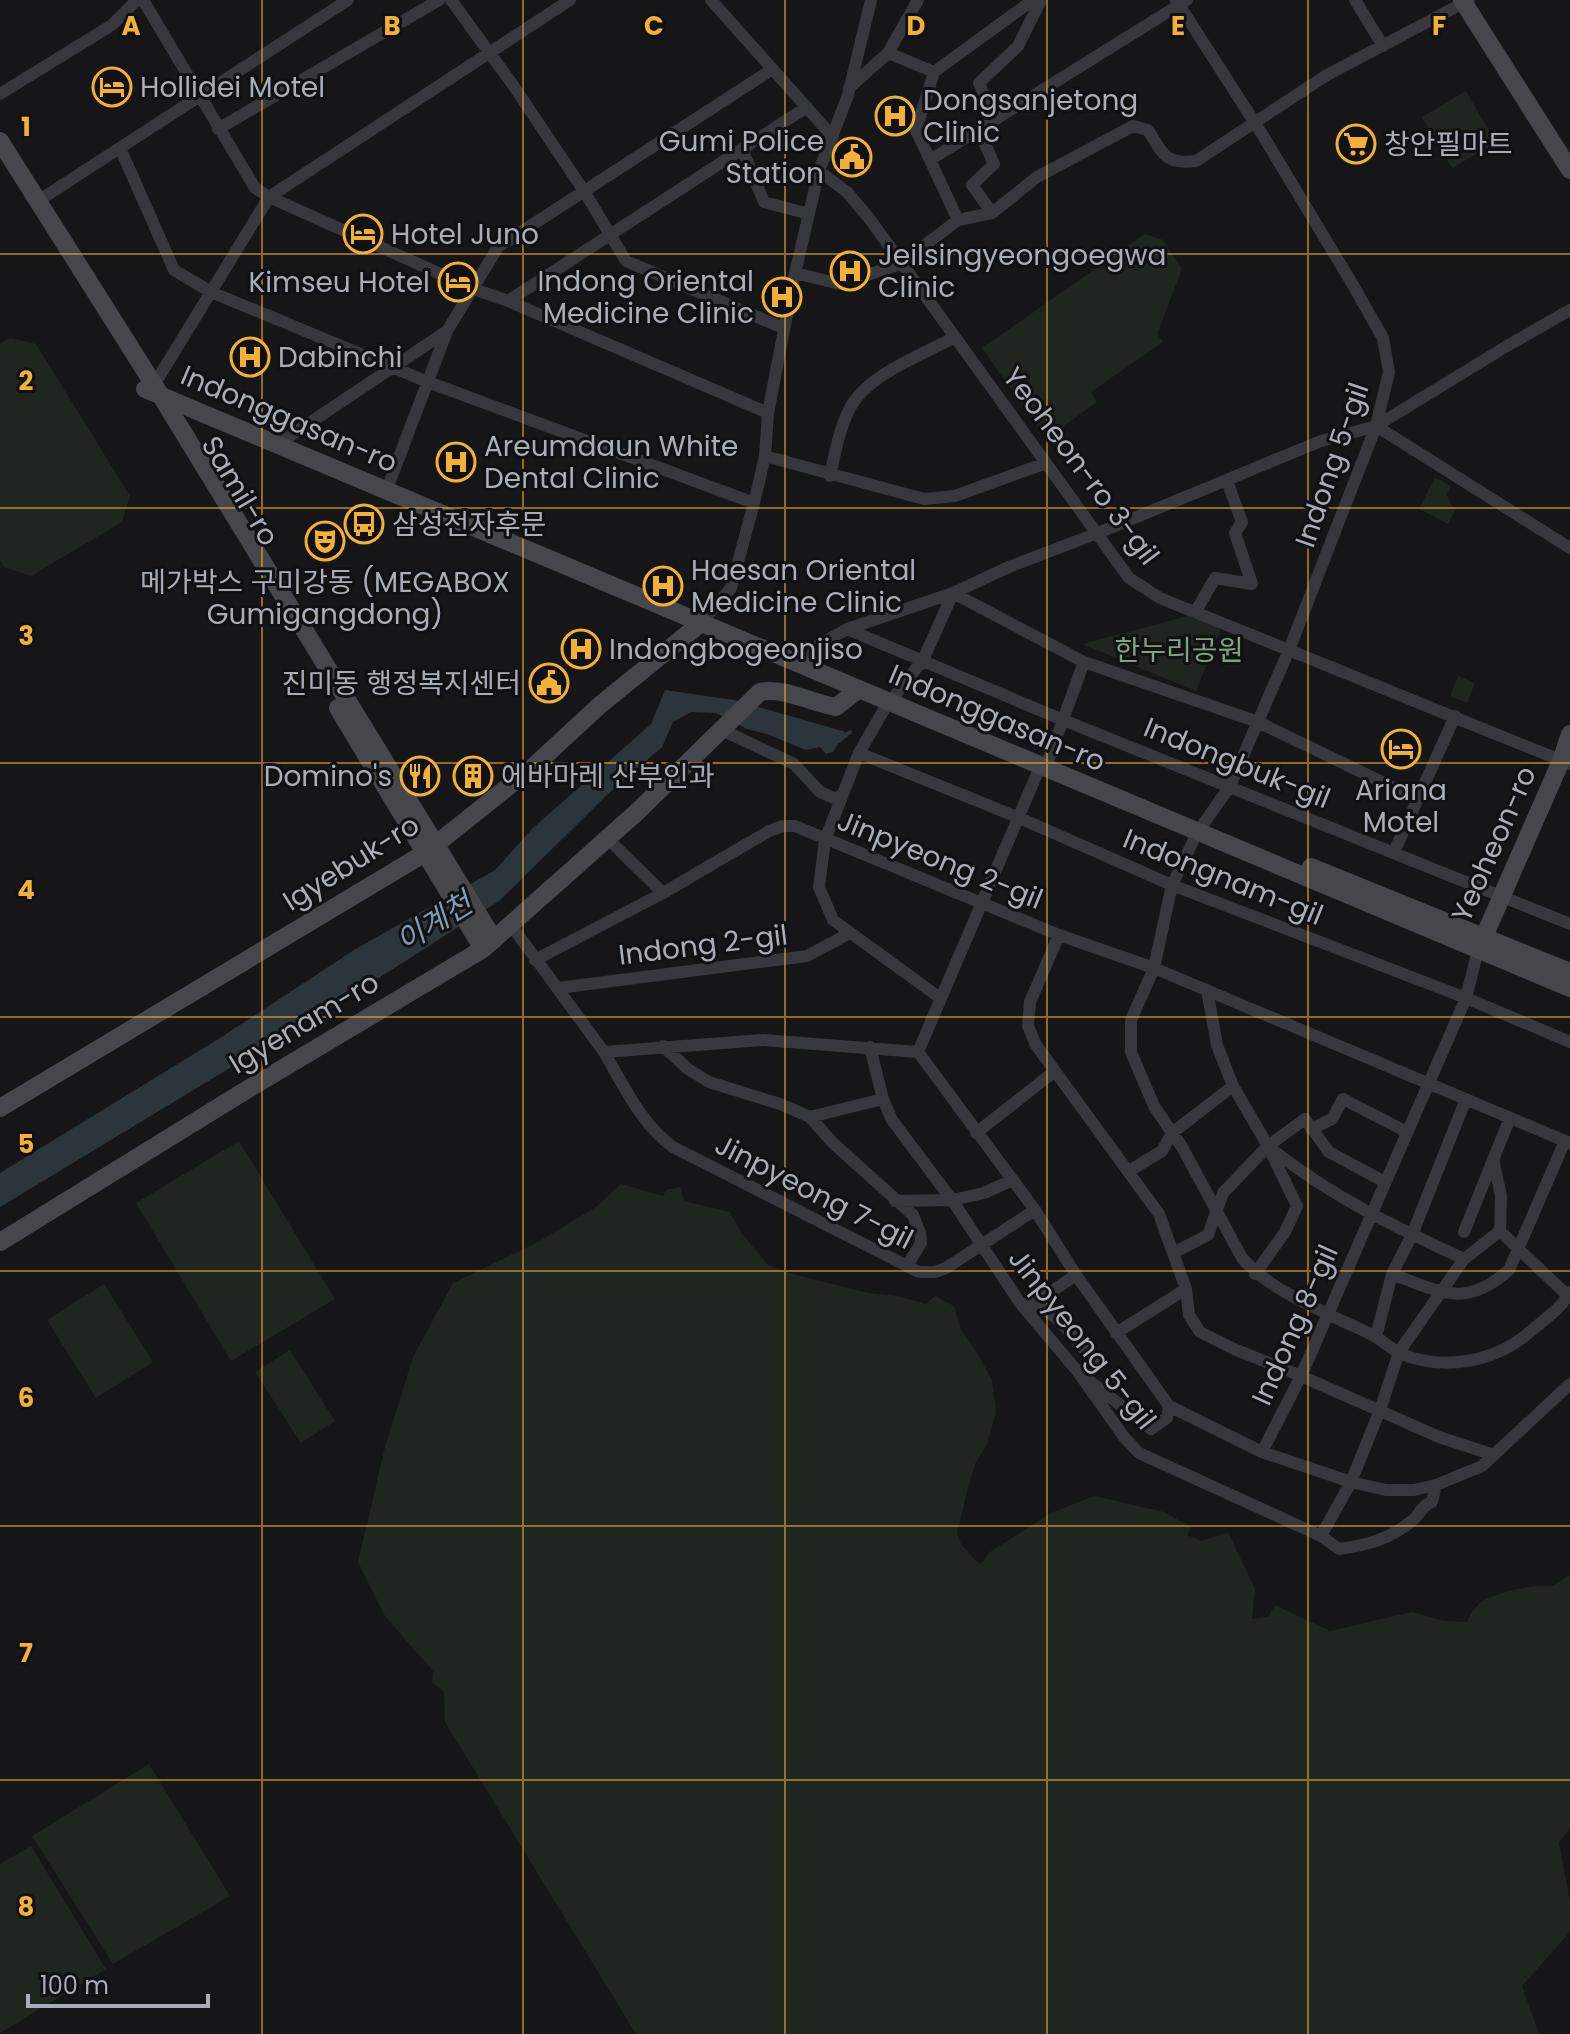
<svg xmlns="http://www.w3.org/2000/svg" width="1570" height="2034" font-family="Poppins,'Noto Sans KR',sans-serif">
<style>
.green{fill:#1e261f}
.water{fill:#2c353c}
.lines{fill:none;stroke-linecap:round;stroke-linejoin:round}
.stream{stroke:#2c353c;stroke-width:4}
.street{stroke:#37383d;stroke-width:12}
.secondary{stroke:#45474d;stroke-width:18}
.grid{fill:none;stroke:#f2b134;stroke-width:2;stroke-opacity:0.55}
.labels{text-anchor:middle;dominant-baseline:central;stroke-width:6;stroke-linejoin:round;paint-order:stroke}
.poi-label{font-size:28px;fill:#a8adb8;stroke:#111113;text-anchor:start}
.street-label{font-size:28px;fill:#a8adb8;stroke:#111113}
.park-label{font-size:28px;fill:#7fa381;stroke:#111113}
.water-label{font-size:30px;font-style:italic;fill:#7f9bb3;stroke:#111113}
.grid-label{font-size:26px;text-anchor:middle;font-weight:bold;fill:#f2b134;stroke:#111113;stroke-width:6;stroke-linejoin:round;paint-order:stroke}
</style>
<rect width="100%" height="100%" fill="#161618"/>
<path class="green" d="M1466,91L1496,143L1452,168L1422,117Z
M1145,234L1163,240L1182,269L1157,334L1163,342L1091,392L1097,402L1046,439L982,348Z
M10,338L36,344L130,496L122,522L31,576L4,567L0,560V344Z
M1435,477L1451,486L1447,495L1450,503L1456,509L1448,524L1419,509Z
M1188,616L1221,629L1196,691L1082,644Z
M1458,676L1475,683L1467,703L1450,696Z
M239,1141L335,1299L231,1361L136,1203Z
M621,1184L663,1196L666,1190L680,1187L684,1201L730,1212L742,1234L768,1265L793,1274L868,1293L897,1296L926,1304L935,1296L954,1306L961,1330L976,1351L992,1380L996,1412L987,1444L975,1464L968,1488L957,1533L961,1544L977,1562L982,1563L990,1552L1051,1513L1094,1496L1164,1512L1191,1527L1187,1535L1202,1541L1228,1532L1255,1589L1252,1619L1268,1617L1275,1605L1330,1631L1412,1612L1444,1621L1467,1622C1470,1615 1475,1606 1483,1601C1496,1592 1539,1583 1553,1586L1570,1575V1829L1559,1842L1570,1902V1932L1522,1986L1539,2034H636L445,1722L444,1692L432,1682L433,1671L385,1616L358,1562L385,1447L413,1357L453,1283L538,1242L596,1207Z
M104,1284L153,1362L96,1398L47,1320Z
M290,1350L335,1421L301,1443L255,1372Z
M149,1764L230,1896L113,1964L32,1836Z
M31,1846L106,1969L0,2033V1864Z"/>
<path class="water" d="M665,690L734,700L846,732L833,752L826,754L820,747L806,750L767,734L747,729L716,713L691,712L673,722L662,747L609,793L499,901L382,976L0,1207V1173L220,1038L354,950L495,870L533,828L651,724Z"/>
<g class="lines">
<path class="stream" d="M839,741L850,732"/>
<path class="street" d="M143,0L255,188L269,197L474,289L508,301L768,413
M451,0L513,85L584,191L626,261L783,328
M711,0L833,137
M1176,0L1262,134L1353,285L1383,338L1389,372L1376,426L1289,650L1230,786L1197,833L1172,885L1154,968L1131,1020V1052L1154,1106L1182,1147L1242,1258C1267,1287 1306,1303 1340,1320C1353,1326 1367,1331 1379,1339C1385,1343 1392,1349 1399,1353C1444,1372 1495,1362 1531,1331C1545,1319 1562,1308 1570,1292
M1355,0L1383,46
M888,53L934,72L1033,0
M934,72L916,130L958,220
M849,88L888,53L918,0
M0,94L112,25L137,0
M994,120L979,83L1018,46L1041,0
M218,129L439,0
M979,131L994,164L972,185L992,213
M120,148L174,270L211,292L428,382L754,503
M742,149L764,202L809,214
M930,160L1187,0
M819,171L847,192L869,218L1129,578L1160,598L1570,764
M38,201L348,0
M795,273L840,284L900,264L958,220L992,213L1037,177L1133,126L1148,130C1163,154 1165,165 1196,161L1327,75L1469,0
M508,301L807,107
M154,385L269,197L570,0
M1376,426L1570,548
M287,438L447,331
M765,456L924,499L955,496L1046,463
M830,476C835,454 839,430 849,410C866,375 922,355 955,337
M390,481L447,331L498,247L771,70
M1196,611L1215,578L1252,584L1235,533L1242,522L1227,481
M701,623L731,588L754,503L765,456L768,413L795,273L819,171L848,95L871,0
M847,629L1063,720L1570,924
M810,658L817,646L847,629L953,593L1011,566L1098,533L1321,441L1376,426L1507,346L1570,310
M896,694L923,660L953,593L1084,662L1258,722L1417,799
M889,701L859,753L843,794L825,840L819,887L833,920L940,998
M722,730L794,764L820,792L836,799L843,794
M859,753L1017,817L1172,885L1466,998L1570,1042
M1049,758L1084,662
M607,838L663,893
M1394,852L1455,716
M511,925L604,1052L763,1040L918,1052L1035,1210L1076,1275L1169,1406L1262,1452L1351,1482L1386,1490H1414L1436,1485L1482,1466L1570,1384
M1059,935L1030,1002L1028,1026L1036,1045L1159,1214L1186,1289L1189,1315L1200,1332L1234,1349L1301,1376L1439,1437L1494,1455
M535,960L663,893L769,831L783,826H795L1059,935L1154,968L1570,1143
M558,988L807,956L850,933
M1207,990L1217,1045L1233,1086L1268,1146L1297,1206L1285,1232L1255,1274
M663,1046L688,1069L709,1082L780,1104L810,1117L833,1143L913,1215L920,1233L921,1243L907,1266
M870,1047L883,1099L892,1120L952,1200L1020,1303L1078,1372L1124,1437L1139,1453L1321,1536L1339,1549C1368,1545 1390,1539 1413,1520C1421,1513 1421,1506 1432,1502L1436,1485
M604,1052C624,1086 641,1124 673,1147L919,1272H935L946,1268L1035,1210
M918,1052L1040,767
M810,1117L883,1099
M1311,1129L1332,1119L1343,1099L1407,1132
M976,1133L1055,1071
M1270,1148C1332,1197 1393,1226 1464,1259
M1129,1171L1162,1151L1172,1133L1233,1086
M895,1201L952,1200L984,1193L1013,1180
M1500,1231L1568,1296
M1464,1232L1510,1118
M1173,1253L1208,1235L1223,1193L1268,1146L1305,1119L1329,1152L1385,1182
M1392,1274C1441,1292 1465,1309 1509,1270L1565,1141
M1020,1303C1055,1304 1073,1338 1095,1362L1078,1372L1151,1429L1167,1418L1169,1406
M1033,1304L1076,1275
M1116,1333L1186,1289
M1376,1337L1392,1274L1412,1235L1466,1099
M1262,1452L1301,1376L1466,998L1478,950
M1321,1536L1351,1482L1380,1410L1399,1352L1464,1259L1500,1231L1501,1196L1493,1159"/>
<path class="secondary" d="M1462,0L1570,170
M0,141L161,396L494,940
M145,389L1570,988
M338,708L483,949
M1311,867L1570,972
M1479,948L1561,761L1570,734
M0,1108L425,853L534,766L600,705L701,623
M0,1242L248,1089L483,949L637,812L760,692C785,687 811,703 836,707L859,689"/>
</g>
<path class="grid" d="M262,0V2034M523,0V2034M785,0V2034M1047,0V2034M1308,0V2034M0,254H1570M0,508H1570M0,763H1570M0,1017H1570M0,1271H1570M0,1526H1570M0,1780H1570"/>
<defs>
<g id="hotel-ring" transform="scale(2)"><circle r="9.5" fill="#111113" stroke="#f2b134" stroke-width="1.5"/><path d="M-6-4.5h1.5V1H6V5H4.5V3h-9V5H-6ZM-4 0a1.8 1.8 0 1 1 3.6 0ZM.5 0V-2.5h3Q6-2.5 6 0Z" fill="#f2b134"/></g>
<g id="hospital-ring" transform="scale(2)"><circle r="9.5" fill="#111113" stroke="#f2b134" stroke-width="1.5"/><path d="M-5-5h3v3.5h4V-5h3V5h-3V1.5h-4V5h-3Z" fill="#f2b134"/></g>
<g id="supermarket-ring" transform="scale(2)"><circle r="9.5" fill="#111113" stroke="#f2b134" stroke-width="1.5"/><path d="M-6-5.5h2.5l.6 2H6L4.5 2H-2.5L-4.4-4H-6ZM-1.5 3.2a1.3 1.3 0 1 0 .1 0ZM3 3.2a1.3 1.3 0 1 0 .1 0Z" fill="#f2b134"/></g>
<g id="civic-ring" transform="scale(2)"><circle r="9.5" fill="#111113" stroke="#f2b134" stroke-width="1.5"/><path d="M-.6-6.5H3V-4.5H.6V-3L4-1V1h2V6H-6V1h2V-1L-.6-3ZM-1.2 2.5V6h2.4V2.5Z" fill="#f2b134"/></g>
<g id="bus-ring" transform="scale(2)"><circle r="9.5" fill="#111113" stroke="#f2b134" stroke-width="1.5"/><path d="M-5-6H5V4H4V6H2V4H-2V6H-4V4H-5ZM-3.5-4V0h7V-4ZM-3.5 1.2v1.5H-2V1.2ZM2 1.2v1.5H3.5V1.2Z" fill="#f2b134"/></g>
<g id="theatre-ring" transform="scale(2)"><circle r="9.5" fill="#111113" stroke="#f2b134" stroke-width="1.5"/><path d="M-5-5.5Q0-4 5-5.5V0Q5 5 0 6Q-5 5-5 0ZM-3.3-2.5H-1v1.5H-3.3ZM1-2.5H3.3v1.5H1ZM-2.8 1Q0 5.5 2.8 1Z" fill="#f2b134"/></g>
<g id="restaurant-ring" transform="scale(2)"><circle r="9.5" fill="#111113" stroke="#f2b134" stroke-width="1.5"/><path d="M-5-6h1v4h1v-4h1v4h1v-4h1v5L-1.5 .5V6h-2V.5L-5-1ZM5-6V6H3V1.5H1.5Q1.5-4 5-6Z" fill="#f2b134"/></g>
<g id="building-ring" transform="scale(2)"><circle r="9.5" fill="#111113" stroke="#f2b134" stroke-width="1.5"/><path d="M-4-6H4V6H1V3H-1V6H-4ZM-2.5-4.3h1.7v1.8h-1.7ZM.8-4.3h1.7v1.8H.8ZM-2.5-1h1.7V.8h-1.7ZM.8-1h1.7V.8H.8Z" fill="#f2b134"/></g>
</defs>
<g fill-rule="evenodd">
<use href="#hotel-ring" x="112" y="87"/>
<use href="#hospital-ring" x="895" y="116"/>
<use href="#supermarket-ring" x="1356" y="144"/>
<use href="#civic-ring" x="852" y="157"/>
<use href="#hotel-ring" x="363" y="234"/>
<use href="#hospital-ring" x="850" y="271"/>
<use href="#hotel-ring" x="458" y="282"/>
<use href="#hospital-ring" x="782" y="297"/>
<use href="#hospital-ring" x="250" y="357"/>
<use href="#hospital-ring" x="456" y="462"/>
<use href="#bus-ring" x="364" y="524"/>
<use href="#theatre-ring" x="325" y="541"/>
<use href="#hospital-ring" x="663" y="586"/>
<use href="#hospital-ring" x="581" y="649"/>
<use href="#civic-ring" x="549" y="683"/>
<use href="#hotel-ring" x="1401" y="749"/>
<use href="#restaurant-ring" x="420" y="776"/>
<use href="#building-ring" x="473" y="776"/>
</g>
<g class="labels">
<g class="poi-label">
<text x="140" y="87">Hollidei Motel</text>
<text x="923" y="100">Dongsanjetong<tspan x="923" dy="32">Clinic</tspan></text>
<text x="824" y="141" text-anchor="end">Gumi Police<tspan x="824" dy="32">Station</tspan></text>
<text x="1384" y="144">창안필마트</text>
<text x="391" y="234">Hotel Juno</text>
<text x="878" y="255">Jeilsingyeongoegwa<tspan x="878" dy="32">Clinic</tspan></text>
<text x="754" y="281" text-anchor="end">Indong Oriental<tspan x="754" dy="32">Medicine Clinic</tspan></text>
<text x="430" y="282" text-anchor="end">Kimseu Hotel</text>
<text x="278" y="357">Dabinchi</text>
<text x="484" y="446">Areumdaun White<tspan x="484" dy="32">Dental Clinic</tspan></text>
<text x="392" y="524">삼성전자후문</text>
<text x="691" y="570">Haesan Oriental<tspan x="691" dy="32">Medicine Clinic</tspan></text>
<text x="325" y="582" text-anchor="middle">메가박스 구미강동 (MEGABOX<tspan x="325" dy="32">Gumigangdong)</tspan></text>
<text x="609" y="649">Indongbogeonjiso</text>
<text x="521" y="683" text-anchor="end">진미동 행정복지센터</text>
<text x="392" y="776" text-anchor="end">Domino's</text>
<text x="501" y="776">에바마레 산부인과</text>
<text x="1401" y="790" text-anchor="middle">Ariana<tspan x="1401" dy="32">Motel</tspan></text>
</g>
<g class="street-label">
<text transform="translate(289 419) rotate(23)">Indonggasan-ro</text>
<text transform="translate(1332 465) rotate(-71)">Indong 5-gil</text>
<text transform="translate(1081 466) rotate(53)">Yeoheon-ro 3-gil</text>
<text transform="translate(240 491) rotate(59)">Samil-ro</text>
<text transform="translate(997 718) rotate(23)">Indonggasan-ro</text>
<text transform="translate(1237 763) rotate(22)">Indongbuk-gil</text>
<text transform="translate(1494 844) rotate(-66)">Yeoheon-ro</text>
<text transform="translate(940 860) rotate(22)">Jinpyeong 2-gil</text>
<text transform="translate(351 863) rotate(-32)">Igyebuk-ro</text>
<text transform="translate(1223 877) rotate(22)">Indongnam-gil</text>
<text transform="translate(703 945) rotate(-7)">Indong 2-gil</text>
<text transform="translate(304 1023) rotate(-31)">Igyenam-ro</text>
<text transform="translate(814 1192) rotate(27)">Jinpyeong 7-gil</text>
<text transform="translate(1295 1325) rotate(-66)">Indong 8-gil</text>
<text transform="translate(1082 1339) rotate(52)">Jinpyeong 5-gil</text>
</g>
<g class="park-label">
<text x="1179" y="650">한누리공원</text>
</g>
<g class="water-label">
<text transform="translate(434 922) rotate(-32)">이계천</text>
</g>
</g>
<g class="grid-label">
<text x="131" y="35">A</text>
<text x="392" y="35">B</text>
<text x="654" y="35">C</text>
<text x="916" y="35">D</text>
<text x="1178" y="35">E</text>
<text x="1439" y="35">F</text>
<text x="26" y="136">1</text>
<text x="26" y="390">2</text>
<text x="26" y="645">3</text>
<text x="26" y="899">4</text>
<text x="26" y="1153">5</text>
<text x="26" y="1407">6</text>
<text x="26" y="1662">7</text>
<text x="26" y="1916">8</text>
</g>
<path d="M28 1994v12h180v-12" fill="none" stroke="#a8adb8" stroke-width="4"/>
<text x="40" y="1994" font-size="24" fill="#a8adb8" stroke="#111113" stroke-width="6" paint-order="stroke">100 m</text>
</svg>
